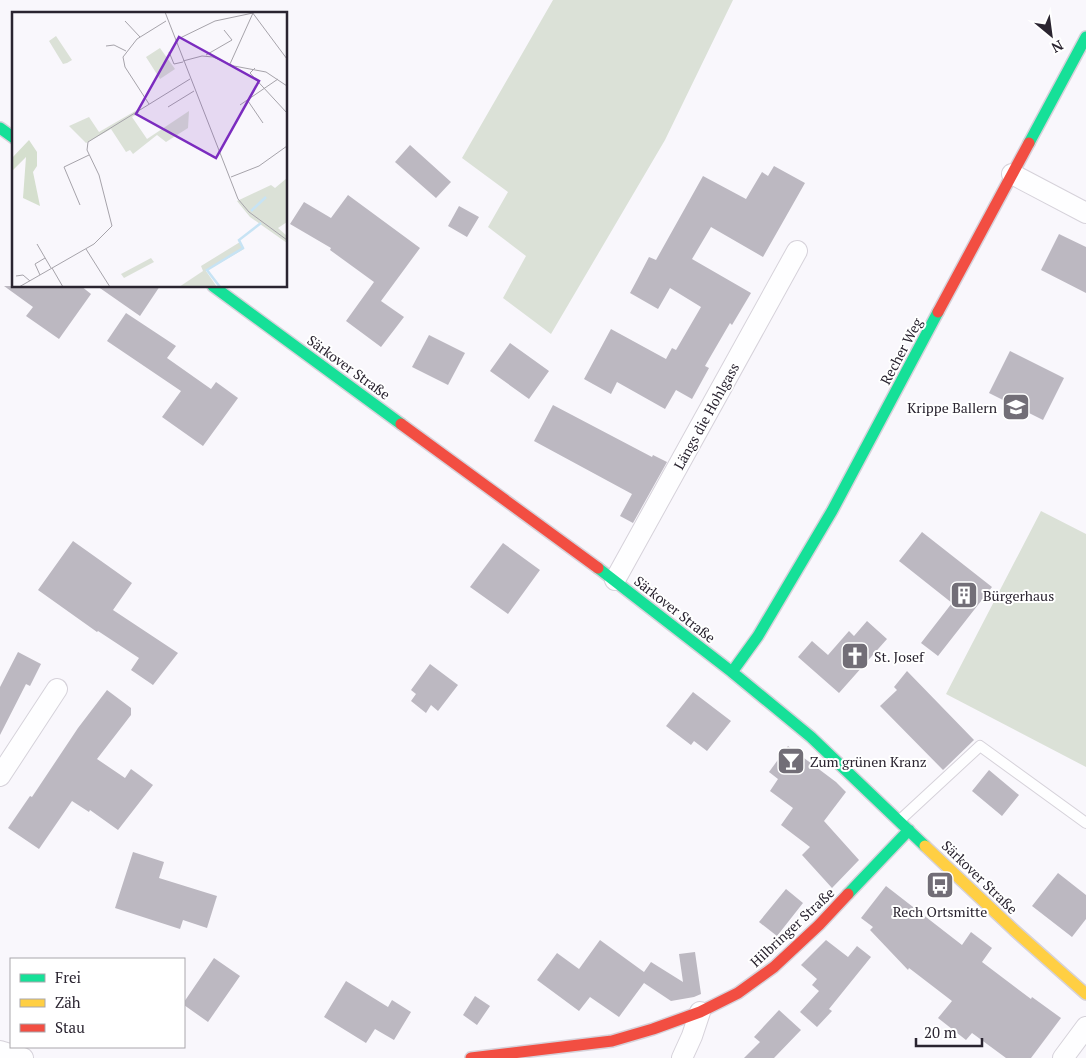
<svg xmlns="http://www.w3.org/2000/svg" width="1086" height="1058" font-family="'PT Serif',serif">
<style>
.green{fill:#dbe1d7}
.building{fill:#bcb8c1}
.lines{fill:none;stroke-linecap:round;stroke-linejoin:round}
.lane-casing{stroke:#d6d2da;stroke-width:12}
.street-casing{stroke:#d6d2da;stroke-width:22}
.fast-casing{stroke:#d6d2da;stroke-width:14}
.slow-casing{stroke:#d6d2da;stroke-width:14}
.jam-casing{stroke:#d6d2da;stroke-width:14}
.lane{stroke:#fefeff;stroke-width:10}
.street{stroke:#fefeff;stroke-width:20}
.fast{stroke:#16e098;stroke-width:11}
.slow{stroke:#ffcf43;stroke-width:11}
.jam{stroke:#f24e42;stroke-width:11}
.labels{text-anchor:middle;dominant-baseline:central;stroke-width:4;stroke-linejoin:round;paint-order:stroke}
.street-label{font-size:14px;fill:#2a2430;stroke:#fff}
.poi-label{font-size:14px;fill:#2a2430;stroke:#fff;text-anchor:start}
.inset-river{fill:none;stroke:#c7e3f4;stroke-width:2.5}
.inset-road{fill:none;stroke:#a6a3aa;stroke-width:1}
.view{fill:#7b2cbf;fill-opacity:0.15;stroke:#7b2cbf;stroke-width:2.5}
.inset-edge{fill:none;stroke:#2a2430;stroke-width:2.5}
</style>
<rect width="100%" height="100%" fill="#f9f7fc"/>
<path class="green" d="M553,0H733L665,140L551,334L503,298L526,256L488,227L508,192L462,158Z
M1041,511L1086,534V767L946,694Z"/>
<path class="building" d="M410,145L451,182L436,198L395,162Z
M774,166L805,183L763,257L711,227L692,259L751,293L732,325L730,323L705,366L709,368L692,399L676,390L665,409L617,382L611,394L584,379L611,329L666,359L672,348L676,350L701,307L670,288L658,309L630,293L637,280L649,257L656,260L703,176L746,199L762,172L768,176Z
M348,195L420,248L381,301L404,317L381,347L346,321L374,282L330,250L331,248L290,224L304,202L331,218Z
M459,206L479,217L467,237L448,226Z
M1059,234L1086,247V293L1041,270Z
M4,286H81L91,294L59,339L26,316L33,307Z
M97,286H160L140,316Z
M126,313L176,346L167,358L211,389L216,382L238,398L203,446L162,417L181,391L107,341Z
M429,335L465,353L448,385L412,367Z
M510,343L549,371L529,399L490,371Z
M1010,351L1064,378L1043,420L989,393Z
M553,405L652,457L653,455L667,462L633,523L620,516L632,494L534,441Z
M922,532L992,587L938,656L921,643L952,603L899,561Z
M73,541L132,583L113,610L178,653L153,685L131,670L139,658L98,631L97,632L38,590Z
M503,543L540,570L508,614L470,587Z
M867,621L887,639L839,693L798,657L812,641L828,655L849,631L854,636Z
M18,652L41,664L30,686L26,684L0,735V687Z
M430,664L458,685L438,711L431,705L426,713L411,701L416,694L411,690Z
M907,671L974,740L943,770L880,706L897,690L894,687Z
M107,690L131,708V715L97,759L125,778L131,769L153,785L118,830L90,810L89,812L72,801L39,849L8,828L30,796L32,797L78,728Z
M693,692L731,721L707,751L694,741L691,745L666,726Z
M788,746L836,782L846,792L824,821L859,860L832,888L802,855L810,847L781,825L793,808L770,791L778,779L769,772Z
M989,770L1019,795L1002,816L972,791Z
M133,852L164,862L159,878L217,896L207,928L183,920L180,929L115,908Z
M1058,873L1086,895V919L1072,937L1032,906Z
M886,886L962,945L971,932L992,948L982,962L1031,999L1032,997L1061,1018L1031,1058H1006L972,1033L966,1040L938,1018L952,1001L909,968L908,970L870,930L873,927L861,918Z
M786,889L803,903L777,936L759,922Z
M600,940L644,972L651,962L683,982L679,954L695,952L701,994L694,997L671,1001L644,983L619,1017L590,997L579,1011L537,980L557,953L579,969Z
M826,940L848,957L857,946L871,957L829,1009L832,1011L817,1027L800,1012L819,991L812,985L817,979L801,965Z
M214,958L240,976L208,1022L184,1005V1002Z
M346,981L388,1007L392,1000L411,1012L394,1040L375,1029L366,1043L324,1017Z
M475,996L490,1006L477,1025L463,1015Z
M779,1010L801,1030L774,1058H744L760,1042L754,1037Z"/>
<g class="lines">
<g class="lane-casing">
<path id="lane" d="M900,820L980,746L1086,823"/>
</g>
<g class="street-casing">
<path id="street" d="M1012,174L1086,213
M615,580L797,251
M0,776L57,689
M0,1051L23,1058
M682,1058L692,1036L700,1012
M1063,1058L1086,1027"/>
</g>
<g class="fast-casing">
<path id="fast" d="M0,128L14,138
M1029,143L1086,37
M213,286L401,424
M598,568L732,672L811,737L925,846
M732,672L758,636L832,511L938,312
M848,894L909,830"/>
</g>
<g class="slow-casing">
<path id="slow" d="M925,846L1014,930L1086,994"/>
</g>
<g class="jam-casing">
<path id="jam" d="M938,312L1029,143
M401,424L598,568
M471,1058L612,1041L653,1029L700,1012L738,993L774,967L819,925L848,894"/>
</g>
<use href="#lane" class="lane"/>
<use href="#street" class="street"/>
<use href="#fast" class="fast"/>
<use href="#slow" class="slow"/>
<use href="#jam" class="jam"/>
</g>
<defs>
<g id="school-square" transform="scale(1.4375)"><rect x="-9" y="-9" width="18" height="18" rx="4" fill="#726e77" stroke="#fff"/><path d="M0-5L7-2L0 1L-7-2ZM-4 1L0 2.5L4 1V4Q0 6-4 4Z" fill="#fff"/></g>
<g id="building-square" transform="scale(1.4375)"><rect x="-9" y="-9" width="18" height="18" rx="4" fill="#726e77" stroke="#fff"/><path d="M-4-6H4V6H1V3H-1V6H-4ZM-2.5-4.3h1.7v1.8h-1.7ZM.8-4.3h1.7v1.8H.8ZM-2.5-1h1.7V.8h-1.7ZM.8-1h1.7V.8H.8Z" fill="#fff"/></g>
<g id="church-square" transform="scale(1.4375)"><rect x="-9" y="-9" width="18" height="18" rx="4" fill="#726e77" stroke="#fff"/><path d="M-1.2-6h2.4v3.5h3.3v2.4h-3.3V6h-2.4V-.1h-3.3v-2.4h3.3Z" fill="#fff"/></g>
<g id="bar-square" transform="scale(1.4375)"><rect x="-9" y="-9" width="18" height="18" rx="4" fill="#726e77" stroke="#fff"/><path d="M-6-5H6L.8 .8V4.5H3.5V6h-7V4.5H-.8V.8Z" fill="#fff"/></g>
<g id="bus-square" transform="scale(1.4375)"><rect x="-9" y="-9" width="18" height="18" rx="4" fill="#726e77" stroke="#fff"/><path d="M-5-6H5V4H4V6H2V4H-2V6H-4V4H-5ZM-3.5-4V0h7V-4ZM-3.5 1.2v1.5H-2V1.2ZM2 1.2v1.5H3.5V1.2Z" fill="#fff"/></g>
</defs>
<g fill-rule="evenodd">
<use href="#school-square" x="1016" y="407"/>
<use href="#building-square" x="964" y="595"/>
<use href="#church-square" x="855" y="656"/>
<use href="#bar-square" x="791" y="761"/>
<use href="#bus-square" x="940" y="885"/>
</g>
<g class="labels">
<g class="street-label">
<text transform="translate(901 351) rotate(-62)">Recher Weg</text>
<text transform="translate(349 367) rotate(36)">Särkover Straße</text>
<text transform="translate(706 416) rotate(-61)">Längs die Hohlgass</text>
<text transform="translate(675 609) rotate(38)">Särkover Straße</text>
<text transform="translate(980 877) rotate(44)">Särkover Straße</text>
<text transform="translate(792 927) rotate(-43)">Hilbringer Straße</text>
</g>
<g class="poi-label">
<text x="997" y="407" text-anchor="end">Krippe Ballern</text>
<text x="983" y="595">Bürgerhaus</text>
<text x="874" y="656">St. Josef</text>
<text x="810" y="761">Zum grünen Kranz</text>
<text x="940" y="911" text-anchor="middle">Rech Ortsmitte</text>
</g>
</g>
<g transform="translate(12 12)">
<rect width="275" height="275" fill="#f9f7fc"/>
<path d="M44,24L60,48L55,51L51,52L37,29ZM148,36L163,57L148,67L134,45ZM125,98L127,101L120,105L135,127L177,99L176,116L154,130L145,123L121,142L118,138L114,140L99,117L74,131L57,114L77,105L87,120ZM275,166V210L266,216L275,224V231L238,205L225,189L259,173L263,176ZM228,230L232,237L194,259L205,275H167L191,259L189,254ZM139,246L142,250L112,266L109,262Z" fill="#dbe1d7"/>
<path d="M17,128L25,140V154L21,160L28,194L11,186L14,145L0,159V146Z" fill="#d5dfce"/>
<path class="inset-river" d="M239,199L254,185M208,275L195,258L231,236L227,228L249,211"/>
<path class="inset-road" d="M153,0L226,187L237,200L275,228M240,0L275,47M113,9L128,25M164,28L203,9L241,1M94,34L102,33L114,39M157,40L162,52L171,50M194,43L220,28L212,18M171,49L190,44L201,45L222,54L254,60L275,74M218,52L241,1M243,56L238,61L275,101M236,89L251,111M137,92L113,55L111,45L125,27L154,9M228,93L266,67M156,95L182,79M219,165L247,154L275,134M68,193L52,155L77,143M25,232L39,256M74,237L98,275M40,256L51,275M28,263L23,252L33,246M4,264L11,263L18,269M7,275L82,232L100,214L87,163L75,138L76,130L178,67"/>
<path class="view" d="M167,25L247,69L204,146L124,102Z"/>
<rect width="275" height="275" class="inset-edge"/>
</g>
<rect x="10" y="958" width="175" height="90" fill="#ffffff" stroke="#aaa7ac"/>
<rect x="20" y="974" width="25" height="8" fill="#16e098" stroke="#aaa7ac"/>
<text x="55" y="983" font-size="15" fill="#2a2430">Frei</text>
<rect x="20" y="999" width="25" height="8" fill="#ffcf43" stroke="#aaa7ac"/>
<text x="55" y="1008" font-size="15" fill="#2a2430">Zäh</text>
<rect x="20" y="1024" width="25" height="8" fill="#f24e42" stroke="#aaa7ac"/>
<text x="55" y="1033" font-size="15" fill="#2a2430">Stau</text>
<g transform="translate(1051 35) rotate(151)" stroke="#ffffff" stroke-width="4" paint-order="stroke">
<path d="M0-4L9 19L0 12L-9 19Z" fill="#2a2430"/>
<text y="-8" font-size="14" font-weight="bold" text-anchor="middle" fill="#2a2430">N</text>
</g>
<path d="M916 1038v8h66v-8" fill="none" stroke="#2a2430" stroke-width="2.5"/>
<text x="924" y="1038" font-size="15" fill="#2a2430" stroke="#ffffff" stroke-width="4" paint-order="stroke">20 m</text>
</svg>
